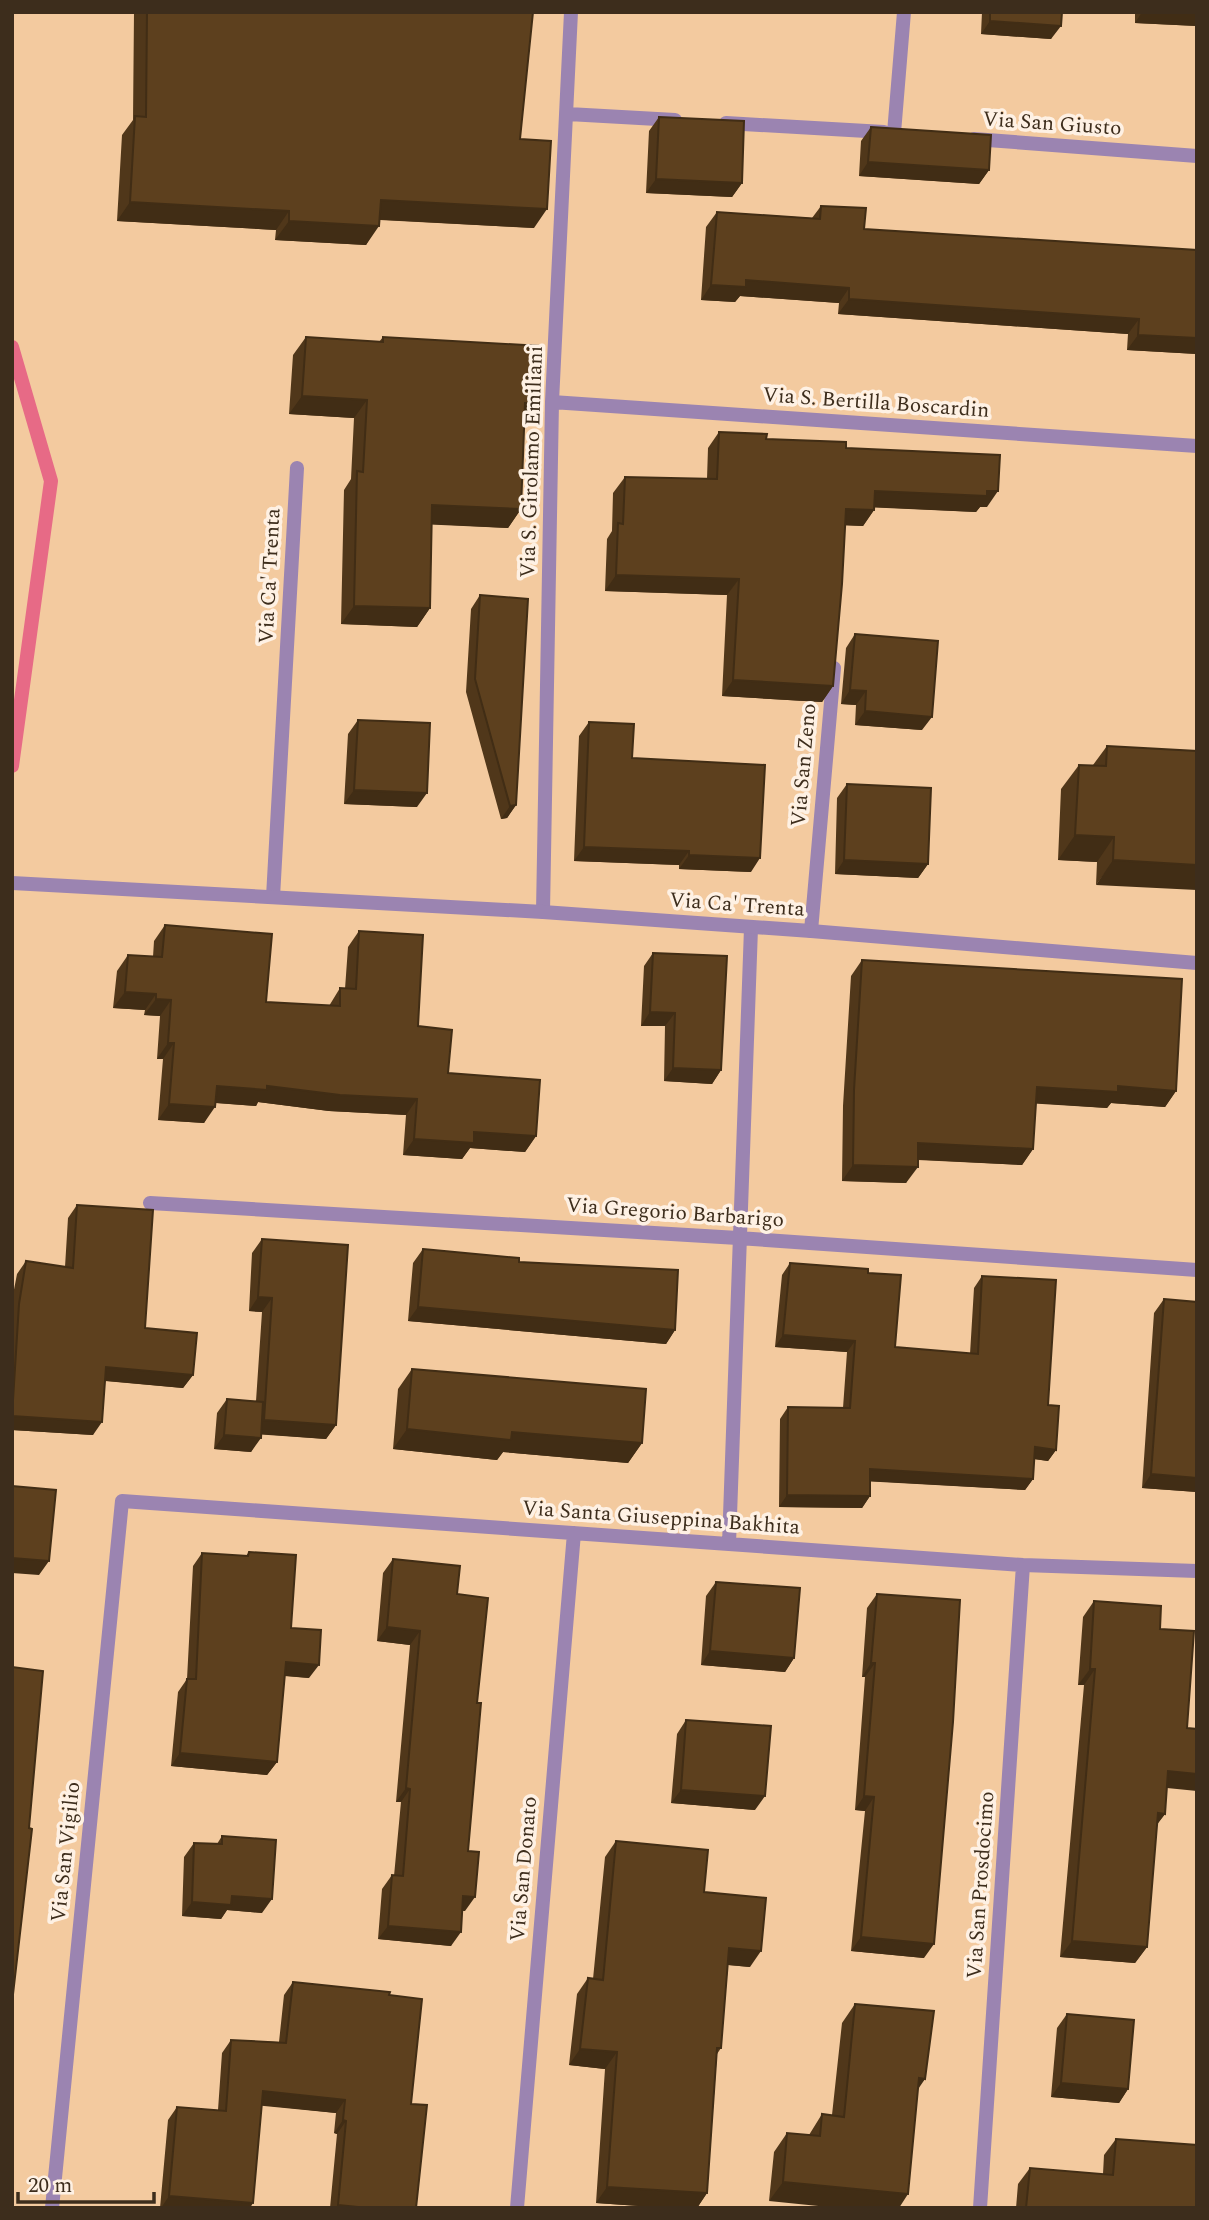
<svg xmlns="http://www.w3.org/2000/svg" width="1209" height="2220" font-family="Spectral,serif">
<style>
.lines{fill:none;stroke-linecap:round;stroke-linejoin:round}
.stream{stroke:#e76a86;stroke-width:14}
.minor{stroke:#9b84b1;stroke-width:14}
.tertiary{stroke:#9b84b1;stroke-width:14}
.wall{fill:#50371a}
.shaded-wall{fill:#412d15}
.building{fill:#5d401e;stroke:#412d15;stroke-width:2}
.labels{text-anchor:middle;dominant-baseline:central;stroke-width:7;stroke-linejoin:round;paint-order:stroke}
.street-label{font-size:21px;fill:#3d2d1c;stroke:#fef1e4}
</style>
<rect width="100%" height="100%" fill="#f3ca9f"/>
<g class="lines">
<path class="stream" d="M12,347L51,481L12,766"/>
<path class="minor" d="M568,114L675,120
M726,123L884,132
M894,133L904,12
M974,139L1197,156
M552,402L1197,446
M273,897L297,468
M543,912L552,402L571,12
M811,931L834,668
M150,1203L738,1238L1197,1270
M729,1544L751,928
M52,2208L122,1501L1023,1565L1197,1571
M517,2208L574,1533
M980,2208L1023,1565"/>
<path class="tertiary" d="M12,883L543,912L811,931L1197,963"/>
</g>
<path class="wall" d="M134,12H533L520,139L534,228L380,220L366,245L275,240L276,230L117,221L122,135L133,120Z
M982,12H1062L1051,39L981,34Z
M1135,12H1197V26L1135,23Z
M659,117L742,183L732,197L646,193L649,131Z
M871,127L989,170L979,184L859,176L861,141Z
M821,206L864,229L1197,250V354L1127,350L1128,334L838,314L839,303L740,296L735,302L701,300L706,227L717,212L812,218Z
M306,337L379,342L383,337L538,403L525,422H524L521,509L508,528L432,524L430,608L417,627L341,624L344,490L351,479L354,418L289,414L293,355Z
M719,432L766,439L846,448L987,507H980L976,512L874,507V510L863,526L845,525L833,686L822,702L722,696L727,595L605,591L607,539L612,531L613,493L625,477L707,479L708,448Z
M480,595L516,805L507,818L501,819L466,692L471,609Z
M855,634L922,730L855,725L856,705L841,704L846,648Z
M358,720L417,807L344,804L348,734Z
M589,722L632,758L751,872L679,869V865L574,861L579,736Z
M1107,746L1197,751L1096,885L1097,862L1058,860L1061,789L1079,765H1093Z
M847,784L928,864L918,878L835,874L837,798Z
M165,925L266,1002L329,1006L340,988L345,989L348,947L359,931L448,1073L536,1136L525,1152L470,1148L462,1159L403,1155L406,1115L329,1111L258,1102L256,1106L215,1103L204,1123L158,1120L163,1059H157L160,1016L144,1015L145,1010L113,1008L117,971L128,955L153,957L154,941Z
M653,953L721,1070L712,1084L664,1081L665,1026H641L644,966Z
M862,960L1176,1091L1165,1107L1111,1103L1107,1108L1036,1103L1033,1149L1022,1165L918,1160L906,1183L842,1181L843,1106L851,976Z
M77,1205L145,1328L193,1375L183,1388L105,1381L93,1435L12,1430V1300L17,1274L26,1261L65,1267L68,1218Z
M262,1239L336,1425L326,1439L261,1434L251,1452L214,1449L217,1413L227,1399L256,1401L262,1312L249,1311L252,1253Z
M423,1249L519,1262L675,1330L666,1344L408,1321L413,1263Z
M790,1263L868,1273L895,1347L970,1354L974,1288L982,1276L1048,1405L1056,1450L1048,1461L1034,1459L1033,1479L1025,1490L870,1481V1496L862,1508L779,1507L780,1419L788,1407L843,1408L847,1352L775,1347L782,1275Z
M1164,1299L1197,1302V1492L1142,1488L1154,1313Z
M412,1369L642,1443L628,1463L503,1452L497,1460L393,1449L398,1389Z
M249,1552L291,1628L309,1678L284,1676L277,1762L267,1775L171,1766L178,1692L187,1679L193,1566L202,1553L246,1556Z
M393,1559L457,1594L477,1703L468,1851L465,1911H462L451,1946L378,1939L382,1889L392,1875L394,1876L401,1802H396L410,1645L377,1641L383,1573Z
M716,1582L794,1658L785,1672L701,1665L706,1596Z
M877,1594L924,1958L851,1951L865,1811L855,1810L865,1677H862L867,1608Z
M1094,1601L1160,1629L1167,1788L1165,1814L1157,1824L1147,1947L1135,1963L1060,1957L1084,1685H1078L1083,1617Z
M686,1720L755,1810L671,1803L677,1734Z
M222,1836L262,1913L227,1910L221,1919L182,1916L184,1857L194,1843L217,1844Z
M616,1841L704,1892L750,1967L728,1965L721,2048L717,2054L707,2193L697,2208H668L596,2203L605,2069L569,2065L577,1994L588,1978L593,1979L605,1857Z
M293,1982L389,1995L411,2104L416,2208H330L337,2134L334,2133L336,2113L262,2105L250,2208H160L168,2120L177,2107L218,2110L222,2053L231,2040L279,2042L284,1995Z
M855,2004L925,2079L769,2201L774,2152L787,2133L809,2135L822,2114L832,2115L842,2023Z
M1067,2014L1128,2089L1119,2103L1051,2097L1057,2028Z
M1116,2139L1197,2208H1016L1018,2184L1030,2168L1103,2174L1104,2155Z"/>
<path class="shaded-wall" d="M1142,12L1197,13V26L1135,23Z
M990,21L1061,26L1051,39L981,34Z
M868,162L989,170L979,184L859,176Z
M656,179L742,183L732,197L646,193Z
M381,200L547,209L534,228L368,219Z
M130,202L289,211L276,230L117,221Z
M289,221L379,226L366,245L275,240Z
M746,280L849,288L839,303L740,296L735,302L701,300L711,285Z
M849,299L1139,319L1128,334L838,314Z
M1138,335L1197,338V354L1127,350Z
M302,396L367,400L354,418L289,414Z
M525,403H538L525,422L512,421Z
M875,491H998L987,507H980L976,512L864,507Z
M432,505L521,509L508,528L419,524Z
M846,509L874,510L863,526L835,525Z
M616,575L739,579L727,595L605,591Z
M354,606L430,608L417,627L341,624Z
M733,680L833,686L822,702L722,696Z
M850,690L866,691L856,705L841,704Z
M865,711L932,717L922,730L855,725Z
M354,790L427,793L417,807L344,804Z
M516,805L507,818L501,819L510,806Z
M1075,835L1114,837L1097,862L1058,860Z
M584,847L689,851L679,865L574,861Z
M689,855L760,858L751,872L679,869Z
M844,860L928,864L918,878L835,874Z
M1113,860L1197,865V890L1096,885Z
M125,992L156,994L145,1010L113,1008Z
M156,999L171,1000L160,1016L144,1015Z
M650,1012L675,1013L665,1026H641Z
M168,1043H174L163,1059H157Z
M673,1068L721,1070L712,1084L664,1081Z
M217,1086H267L417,1099L406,1115L329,1111L258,1102L256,1106L205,1102Z
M1118,1086L1176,1091L1165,1107L1111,1103L1107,1108L1026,1103L1037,1087Z
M169,1104L215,1107L204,1123L158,1120Z
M474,1132L536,1136L525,1152L470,1148L462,1159L403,1155L414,1139Z
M918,1143L1033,1149L1022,1165L907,1159Z
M853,1165L918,1167L906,1183L842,1181Z
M258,1297L272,1298L262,1312L249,1311Z
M418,1307L675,1330L666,1344L408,1321Z
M783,1335L855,1341L847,1352L775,1347Z
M106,1367L193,1375L183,1388L97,1380Z
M12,1416L102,1422L93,1435L12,1430Z
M264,1420L336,1425L326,1439L254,1434Z
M407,1429L512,1432L642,1443L628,1463L503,1452L497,1460L393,1449Z
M224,1435L261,1438L251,1452L214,1449Z
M1035,1447L1056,1450L1048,1461L1027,1458Z
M870,1469L1033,1479L1025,1490L862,1481Z
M1151,1474L1197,1478V1492L1142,1488Z
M787,1495L870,1496L862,1508L779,1507Z
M12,1558L49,1561L39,1575L12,1573Z
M387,1627L420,1631L410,1645L377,1641Z
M710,1651L794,1658L785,1672L701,1665Z
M286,1662L319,1665L309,1678L277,1675Z
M871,1663H875L865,1677H862Z
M1090,1669H1095L1084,1685H1078Z
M180,1753L277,1762L267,1775L171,1766Z
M1168,1771L1197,1774V1791L1157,1787Z
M406,1788L410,1789L401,1802H396Z
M681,1790L765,1796L755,1810L671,1803Z
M864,1796L874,1797L865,1811L855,1810Z
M1158,1813L1165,1814L1153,1830Z
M232,1896L272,1899L262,1913L227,1910L221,1919L182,1916L192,1902Z
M463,1896L475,1897L465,1911L454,1910Z
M388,1926L461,1932L451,1946L378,1939Z
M861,1937L934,1944L924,1958L851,1951Z
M1072,1941L1147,1947L1135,1963L1060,1957Z
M729,1948L761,1951L750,1967L718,1964Z
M580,2049L617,2052L605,2069L569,2065Z
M919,2078L925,2079L912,2098Z
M1061,2083L1128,2089L1119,2103L1051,2097Z
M263,2091L345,2100L336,2113L254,2105Z
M343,2120L346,2121L337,2134L334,2133Z
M783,2182L908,2194L899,2208H838L769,2201Z
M607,2187L707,2193L697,2208H668L596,2203Z
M169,2196L253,2203L250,2208H161Z
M338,2205L368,2208H336Z"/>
<path class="building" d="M147,12H533L520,139L551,141L547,209L381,200L379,226L289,221V211L130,202L135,116L146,117Z
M990,12H1062L1061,26L990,21Z
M659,117L744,121L742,183L656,179Z
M871,127L991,135L989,170L868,162Z
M821,206L866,208L864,229L1197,250V338L1138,335L1139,319L849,299V288L746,280V287L711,285L717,212L820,219Z
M306,337L383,342V337L541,346L538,403H525L521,509L432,505L430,608L354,606L357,471L363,472L367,400L302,396Z
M719,432L767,434L766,439L846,442V448L1000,455L998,491H987V496L875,491L874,510L846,509L842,584L833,686L733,680L739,579L616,575L618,523L623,524L625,477L717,479Z
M480,595L528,599L516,805L510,806L475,679Z
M855,634L938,641L932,717L865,711L866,691L850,690Z
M358,720L430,723L427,793L354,790Z
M589,722L634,724L632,758L765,765L760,858L689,855V851L584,847Z
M1107,746L1197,751V865L1113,860L1114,837L1075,835L1079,765L1106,766Z
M847,784L931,788L928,864L844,860Z
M165,925L272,934L266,1002L340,1006V988L356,989L359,931L423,935L418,1026L452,1030L448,1073L540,1080L536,1136L474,1132V1143L414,1139L417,1099L340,1095L267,1086V1090L217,1086L215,1107L169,1104L174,1043H168L171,1000L156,999V994L125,992L128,955L162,957Z
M653,953L727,956L721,1070L673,1068L675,1013L650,1012Z
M862,960L1182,979L1176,1091L1118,1086V1092L1037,1087L1033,1149L918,1143V1167L853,1165L854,1090Z
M77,1205L153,1210L145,1328L197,1333L193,1375L106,1367L102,1422L12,1416L19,1304L26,1261L73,1268Z
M262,1239L348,1245L336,1425L264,1420L272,1298L258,1297Z
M423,1249L519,1258V1262L678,1270L675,1330L418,1307Z
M790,1263L868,1269V1273L901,1275L895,1347L978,1354L982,1276L1056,1280L1048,1405L1059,1406L1056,1450L1035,1447L1033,1479L870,1469V1496L787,1495L788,1407L850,1408L855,1341L783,1335Z
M1164,1299L1197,1302V1478L1151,1474Z
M412,1369L646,1389L642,1443L512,1432L511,1440L407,1429Z
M227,1399L263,1402L261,1438L224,1435Z
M12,1486L56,1490L49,1561L12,1558Z
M249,1552L296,1555L291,1628L321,1630L319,1665L286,1662L277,1762L180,1753L187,1679H196L202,1553L248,1556Z
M393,1559L460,1566L457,1594L488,1598L477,1703H481L468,1851L479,1852L475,1897L463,1896L461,1932L388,1926L392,1875L403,1876L410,1789L406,1788L420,1631L387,1627Z
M716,1582L800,1588L794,1658L710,1651Z
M877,1594L960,1600L953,1722L934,1944L861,1937L874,1797L864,1796L875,1663H871Z
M1094,1601L1161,1606L1160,1629L1194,1631L1187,1728L1197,1729V1774L1168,1771L1165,1814L1158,1813L1147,1947L1072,1941L1095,1669H1090Z
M12,1667L43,1671L29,1828L32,1829L12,2003Z
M686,1720L771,1726L765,1796L681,1790Z
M222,1836L276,1840L272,1899L232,1896L231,1905L192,1902L194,1843L222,1844Z
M616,1841L708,1850L704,1892L766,1898L761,1951L729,1948L721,2048H717L707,2193L607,2187L617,2052L580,2049L588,1978L603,1980Z
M293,1982L390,1992L389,1995L422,1999L411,2104L427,2105L416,2208H368L338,2205L346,2121L343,2120L345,2100L263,2091L253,2203L169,2196L177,2107L226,2111L231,2040L286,2043Z
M855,2004L934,2011L925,2079L919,2078L908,2194L783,2182L787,2133L820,2136L822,2114L844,2117Z
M1067,2014L1134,2020L1128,2089L1061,2083Z
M1116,2139L1197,2145V2208H1026L1030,2168L1113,2175Z"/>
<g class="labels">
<g class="street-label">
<text transform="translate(1052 124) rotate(4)">Via San Giusto</text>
<text transform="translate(876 403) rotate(4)">Via S. Bertilla Boscardin</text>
<text transform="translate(532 462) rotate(-88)">Via S. Girolamo Emiliani</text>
<text transform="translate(270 576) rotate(-87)">Via Ca' Trenta</text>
<text transform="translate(804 765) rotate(-85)">Via San Zeno</text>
<text transform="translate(737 905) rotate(4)">Via Ca' Trenta</text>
<text transform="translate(675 1213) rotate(4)">Via Gregorio Barbarigo</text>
<text transform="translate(661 1518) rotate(4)">Via Santa Giuseppina Bakhita</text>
<text transform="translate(66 1852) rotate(-84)">Via San Vigilio</text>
<text transform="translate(524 1869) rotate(-85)">Via San Donato</text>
<text transform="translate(981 1885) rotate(-86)">Via San Prosdocimo</text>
</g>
</g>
<rect width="1209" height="2220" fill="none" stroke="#3d2d1c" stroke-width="28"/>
<path d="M18 2192v10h136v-10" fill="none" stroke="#3d2d1c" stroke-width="3.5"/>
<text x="28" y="2192" font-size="21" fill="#3d2d1c" stroke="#fef1e4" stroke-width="5" paint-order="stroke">20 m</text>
</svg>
